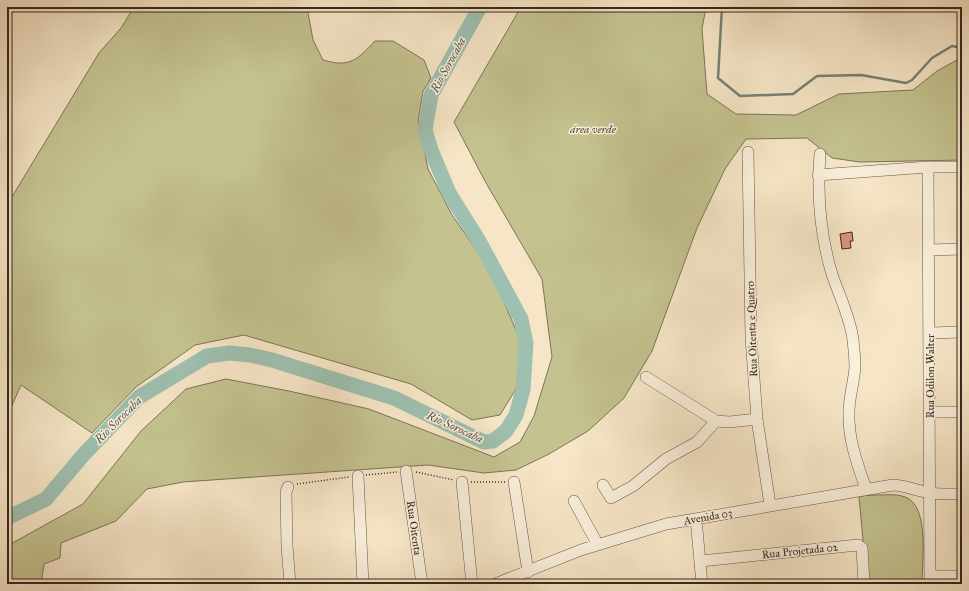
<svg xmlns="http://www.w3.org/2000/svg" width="969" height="591" font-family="'IM FELL Great Primer',serif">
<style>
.green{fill:#c4c390;stroke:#7e7458}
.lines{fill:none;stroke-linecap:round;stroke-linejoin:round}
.stream{stroke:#758276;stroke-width:2.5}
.river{stroke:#9ec0b0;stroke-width:15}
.building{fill:#dc967c;stroke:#382620}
.minor-casing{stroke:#68564a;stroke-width:12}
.path{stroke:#382620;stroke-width:1.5;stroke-dasharray:1 2;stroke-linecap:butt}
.minor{stroke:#f9efdb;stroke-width:11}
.labels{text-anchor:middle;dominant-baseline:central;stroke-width:3;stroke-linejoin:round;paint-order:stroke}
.park-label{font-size:11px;font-style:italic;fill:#5b4d3c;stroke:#f9efdb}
.street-label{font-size:11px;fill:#382620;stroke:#f9efdb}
.water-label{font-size:12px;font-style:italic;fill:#57544b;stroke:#f9efdb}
</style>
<rect width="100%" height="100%" fill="#f6e6c7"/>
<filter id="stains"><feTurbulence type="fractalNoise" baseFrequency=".005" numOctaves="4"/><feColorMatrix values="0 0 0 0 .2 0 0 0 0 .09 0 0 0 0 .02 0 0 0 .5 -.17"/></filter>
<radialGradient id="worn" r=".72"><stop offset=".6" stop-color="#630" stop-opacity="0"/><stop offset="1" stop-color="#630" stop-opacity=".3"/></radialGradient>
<path class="green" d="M134,7H307L313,40L323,60C350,68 357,60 375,41H393L424,60L431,78L423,91L418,121L428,169L452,215L473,245L498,288L521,342L516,389L500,415L472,420L411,384L244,335L195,345L136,387L92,433L21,385L7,417V205L99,53L121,28Z
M521,7H706L702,29L707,94L736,114L796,115L839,94L913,90L937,71L957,60L962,61V160L860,162L832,158L807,138L746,139L725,169L697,228L652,351L624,398L588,431L549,454L516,470L484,473L428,465L183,482L147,489L116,521L61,543L60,558L44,564L41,584H7V546L83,504L141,431L186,389L226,379L289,391L369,409L494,457L520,442L534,416L552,357L542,279L486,183L454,122Z
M876,495C886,495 900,493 909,499C929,512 922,562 922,584H867L859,496Z"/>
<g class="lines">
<path class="stream" d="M722,7L718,78L740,96L793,94L817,76L861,75L906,83L912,80L932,58L952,46L962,48"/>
<path class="river" d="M7,518L46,499L85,453L139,397L207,356L229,353L250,355L272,360L394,398L484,442L493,441L506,431L516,415L523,390L526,343L521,319L479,241L449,193L431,150L425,130L431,95L480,7"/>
</g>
<path class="building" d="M852,232L853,241H850L851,248L842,249L840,234Z"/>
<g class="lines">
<g class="minor-casing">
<path id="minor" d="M748,152L751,338L757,419L770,505
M820,154C817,195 820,235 832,274C839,296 850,316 853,340C854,349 855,359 855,367C854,382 849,397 849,412C848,439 857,463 866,489
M928,167L930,584
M818,175L928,167H962
M929,250L962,249
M930,333L962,332
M646,377L716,421L729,422L757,419
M930,412H962
M406,471L422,584
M358,476L363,584
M462,482L472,584
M514,482L528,572
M603,485L611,498L633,486L666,459L697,442L716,421
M288,487L286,492L287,546L290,584
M574,501L598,545
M696,519L702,584
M701,561L858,545L862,548L864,584
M930,576H962
M495,584L581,550L666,524L893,485C903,485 911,489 921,491C935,495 948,494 962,494"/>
</g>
<path class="path" d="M416,472L454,480
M366,475L397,472
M471,482H505
M297,484L349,477"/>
<use href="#minor" class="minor"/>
</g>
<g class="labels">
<g class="park-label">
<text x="593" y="129">área verde</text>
</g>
<g class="street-label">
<text transform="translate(752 329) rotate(-92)">Rua Oitenta e Quatro</text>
<text transform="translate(930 376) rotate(-90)">Rua Odilon Walter</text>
<text transform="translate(708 517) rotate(-10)">Avenida 03</text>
<text transform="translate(414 528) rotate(82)">Rua Oitenta</text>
<text transform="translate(800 551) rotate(-6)">Rua Projetada 02</text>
</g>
<g class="water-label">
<text transform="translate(448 65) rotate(-62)">Rio Sorocaba</text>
<text transform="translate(118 420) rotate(-45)">Rio Sorocaba</text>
<text transform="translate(455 427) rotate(24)">Rio Sorocaba</text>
</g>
</g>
<rect width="969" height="591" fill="none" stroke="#f6e6c7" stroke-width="24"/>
<rect x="8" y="8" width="953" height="575" fill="none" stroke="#382620" stroke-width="2"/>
<rect x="12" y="12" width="945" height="567" fill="none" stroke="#382620"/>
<rect width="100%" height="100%" filter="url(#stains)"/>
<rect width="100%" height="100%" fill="url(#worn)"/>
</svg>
